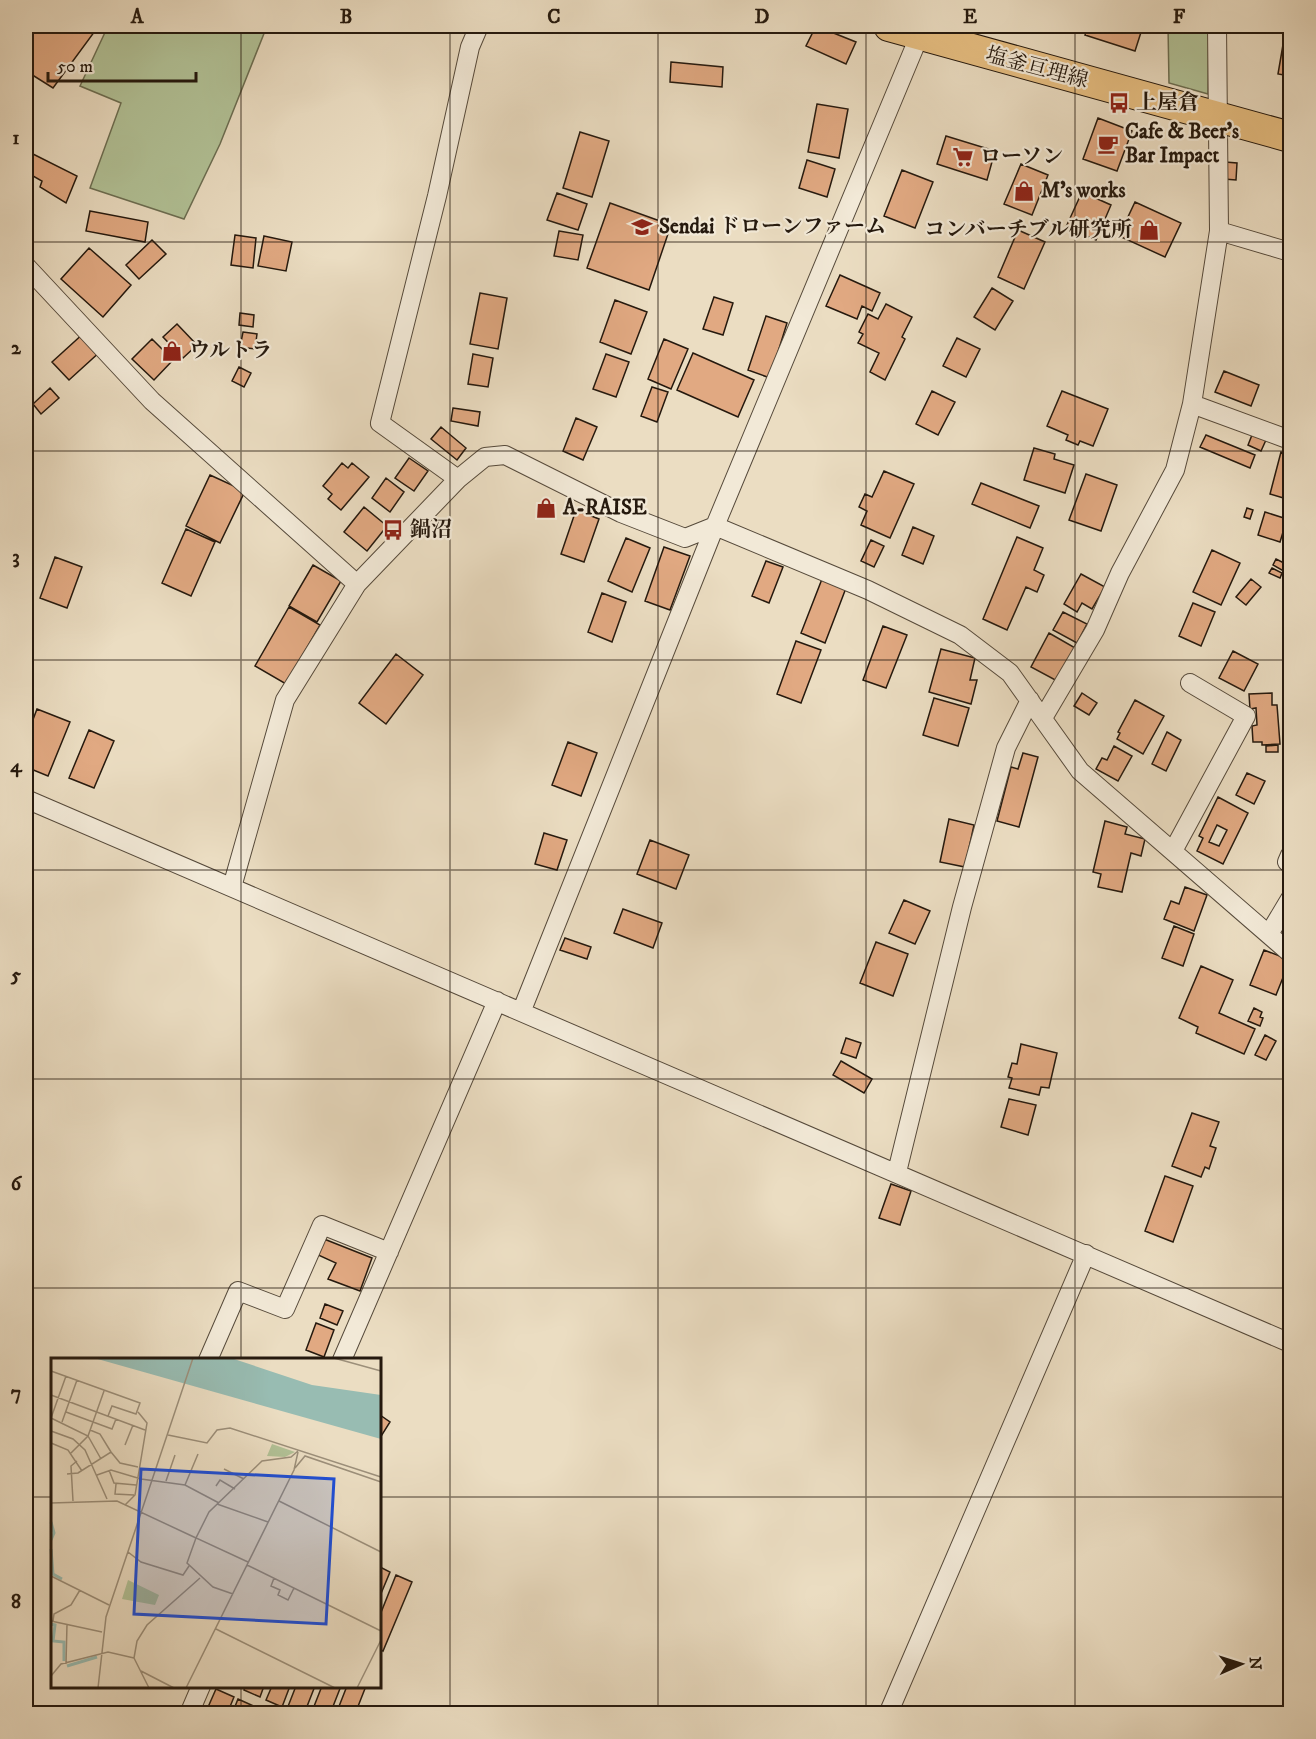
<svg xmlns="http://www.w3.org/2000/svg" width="1316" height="1739" font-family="'IM FELL DW Pica','Noto Serif JP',serif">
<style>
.green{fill:#b2c297;stroke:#6c6e52;stroke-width:1.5}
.building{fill:#e1a982;stroke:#25190e;stroke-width:1.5;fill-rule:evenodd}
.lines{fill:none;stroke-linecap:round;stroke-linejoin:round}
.street-casing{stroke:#564a3b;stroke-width:20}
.primary-casing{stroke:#25190e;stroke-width:32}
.street{stroke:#f2e9d7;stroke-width:18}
.primary{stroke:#e6be81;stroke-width:30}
.grid{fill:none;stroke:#25190e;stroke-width:1.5;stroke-opacity:0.55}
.labels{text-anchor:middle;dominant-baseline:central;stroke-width:4.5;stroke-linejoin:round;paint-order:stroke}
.street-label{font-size:21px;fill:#25190e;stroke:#f2e9d7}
.poi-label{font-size:21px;font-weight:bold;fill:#25190e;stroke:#f2e9d7;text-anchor:start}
.inset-river{fill:none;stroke:#98bcb2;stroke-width:3}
.inset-road{fill:none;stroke:#9c8f7a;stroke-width:1.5}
.view{fill:#1d4ed8;fill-opacity:0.15;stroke:#1d4ed8;stroke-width:3}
.inset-edge{fill:none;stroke:#25190e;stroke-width:3}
.neatline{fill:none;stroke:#25190e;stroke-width:2}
.grid-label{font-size:20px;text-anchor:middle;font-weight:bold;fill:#25190e}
</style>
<rect width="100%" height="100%" fill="#ebddc2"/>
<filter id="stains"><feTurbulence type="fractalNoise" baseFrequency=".00333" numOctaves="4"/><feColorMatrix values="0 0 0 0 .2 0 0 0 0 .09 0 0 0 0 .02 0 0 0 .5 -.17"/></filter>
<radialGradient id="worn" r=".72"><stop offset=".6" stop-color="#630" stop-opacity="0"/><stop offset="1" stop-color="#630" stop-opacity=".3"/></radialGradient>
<path class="green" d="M108,26H267L220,144L184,219L90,188L121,103L80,86Z
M1168,26H1209L1208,94L1169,83Z"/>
<path class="building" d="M26,26H88L95,31L53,88L26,71Z
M385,26H402L400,33L384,30Z
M816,26L856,42L846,64L806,46Z
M1089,26H1143L1135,51L1085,35Z
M1285,33L1290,34V76L1278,74Z
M671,62L723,67L722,87L670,82Z
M817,104L848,109L839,158L808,152Z
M1098,118L1132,131L1117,171L1083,159Z
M580,132L609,141L592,197L563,188Z
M946,136L995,151L987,180L937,164Z
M27,151L77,176L66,203L40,187L42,181L26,172Z
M807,160L835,169L827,197L799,188Z
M1225,162L1237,163L1236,180L1224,179Z
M1021,164L1048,175L1032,215L1004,204Z
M902,170L933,182L915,228L884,216Z
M1082,192L1111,205L1096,240L1066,227Z
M557,193L587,204L578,230L547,220Z
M1135,202L1181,223L1165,257L1119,236Z
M610,203L671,225L649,290L587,268Z
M90,211L148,222L145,242L86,231Z
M1018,230L1045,242L1024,289L998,277Z
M559,231L583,235L578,260L554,256Z
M235,235L256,238L253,268L231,265Z
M264,236L292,242L286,271L258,266Z
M152,240L166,254L139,279L126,265Z
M89,248L131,285L103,317L61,279Z
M840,275L880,293L872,311L862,306L857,319L826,306Z
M992,288L1013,301L995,330L974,317Z
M480,293L507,298L498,349L470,344Z
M714,297L733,303L723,335L703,329Z
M615,300L647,312L631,354L600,342Z
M886,304L912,317L902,337L905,339L885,380L870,372L879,353L858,343L863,334L859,332L868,314L878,319Z
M240,313L254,315L253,327L239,325Z
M766,316L787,323L770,378L748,370Z
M177,324L197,345L183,358L163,337Z
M85,332L102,350L69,380L52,362Z
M243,332L257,334L255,349L240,347Z
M26,337L33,345L26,353Z
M957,338L980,349L966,377L943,366Z
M152,339L173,360L154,380L132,359Z
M664,339L688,349L671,389L648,379Z
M693,353L754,380L738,417L677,390Z
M473,354L493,358L488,387L468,384Z
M606,354L629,362L616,397L593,389Z
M239,367L251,373L244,387L232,381Z
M1224,371L1259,385L1251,406L1215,392Z
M652,387L668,392L657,422L641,416Z
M50,388L59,398L41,414L33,404Z
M932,391L955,402L938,435L916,424Z
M1062,391L1108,409L1093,446L1080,441L1078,445L1066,440L1068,435L1047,426Z
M453,408L480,412L478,426L451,421Z
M576,418L597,427L583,460L563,451Z
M441,427L466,448L457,460L431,439Z
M1206,435L1255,455L1250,468L1200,447Z
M1252,435L1266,440L1261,451L1248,445Z
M1034,448L1055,454L1054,459L1074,465L1065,493L1024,480Z
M1281,452L1290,455V500L1270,494Z
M409,458L428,471L414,491L395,478Z
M342,463L348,468L352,463L369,477L341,510L328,499L332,494L323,486Z
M884,471L914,484L890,538L861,525L867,511L859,507L865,494L872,497Z
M1086,474L1117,485L1101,531L1069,520Z
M210,475L245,491L220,543L186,526Z
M386,478L404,492L390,512L372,498Z
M981,483L1039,506L1030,528L972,504Z
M364,507L387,526L367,551L344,532Z
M1247,508L1253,510L1250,519L1244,517Z
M576,510L599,519L584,562L561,554Z
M1265,512L1287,519L1280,542L1258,535Z
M913,527L934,536L923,564L902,555Z
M186,529L215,542L191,596L162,583Z
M1017,537L1043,548L1034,570L1044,575L1037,592L1026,587L1007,630L983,619Z
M626,538L650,548L632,592L608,581Z
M871,540L884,546L874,567L861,561Z
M664,547L690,556L670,610L645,601Z
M1212,550L1240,563L1221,605L1193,592Z
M55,557L82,567L67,608L40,598Z
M1276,559L1290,566L1287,573L1273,565Z
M766,561L783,567L769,603L752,596Z
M313,565L341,581L317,622L289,606Z
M1272,568L1282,573L1280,578L1269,573Z
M1081,574L1105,587L1092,609L1082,603L1077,612L1064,604Z
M822,579L846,588L825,643L801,633Z
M1251,579L1261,587L1246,605L1236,597Z
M602,593L626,602L612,642L588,632Z
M1193,603L1215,612L1201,646L1179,636Z
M289,607L320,625L286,684L255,666Z
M1063,612L1087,624L1077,643L1053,630Z
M883,626L907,635L886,688L863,680Z
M1049,633L1077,649L1059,682L1031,667Z
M796,641L821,650L801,703L777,694Z
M941,649L975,658L970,680H977L971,704L929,692Z
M1233,651L1258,664L1244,691L1219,678Z
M396,654L423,675L386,724L359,703Z
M26,691L31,693L26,706Z
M1082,693L1097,703L1089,715L1074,706Z
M1272,693V705H1277L1280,744L1262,745V742H1253L1252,726L1257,725L1256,708L1250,709L1249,694Z
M934,698L969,708L958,746L923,735Z
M1135,700L1164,716L1143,754L1117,739L1120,733L1118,732Z
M37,709L70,722L48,776L26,767V738Z
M89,730L114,741L94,788L69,778Z
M1167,732L1181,740L1166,771L1152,764Z
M568,742L597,753L581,796L552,785Z
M1278,745V752H1266V746Z
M1114,746L1132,756L1118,781L1096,769L1102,758L1107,760Z
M1023,753L1038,757L1019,827L997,821L1011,767L1018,769Z
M1247,773L1265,781L1254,804L1236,795Z
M1218,797L1248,813L1223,864L1197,851L1203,838L1199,836ZM1217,825L1227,830L1219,846L1209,842Z
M949,819L974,825L965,867L940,862Z
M1105,821L1127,827L1125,834L1145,839L1141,856L1131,853L1122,892L1098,887L1101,874L1093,872Z
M544,833L567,840L557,870L535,864Z
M650,840L689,855L676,889L637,874Z
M1185,887L1207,895L1194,931L1164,919L1171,901L1179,904Z
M904,900L930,911L915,944L889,933Z
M623,909L662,923L653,948L614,933Z
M1174,926L1194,934L1183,966L1162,958Z
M565,938L591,947L587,959L560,950Z
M876,942L908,954L893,996L860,983Z
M1264,950L1290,960L1276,995L1250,985Z
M1201,966L1233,980L1219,1013L1255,1029L1244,1054L1196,1033L1198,1027L1179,1018Z
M1254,1008L1262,1012L1260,1017L1263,1018L1260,1026L1248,1021Z
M1265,1035L1276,1041L1266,1060L1255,1055Z
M846,1038L861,1043L856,1058L841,1053Z
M1021,1044L1057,1053L1049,1088L1041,1087L1039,1095L1009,1088L1012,1078L1008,1077L1012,1063L1017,1064Z
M841,1061L872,1079L864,1093L833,1075Z
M1009,1099L1036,1105L1028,1135L1001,1127Z
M1192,1113L1219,1122L1210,1146L1216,1148L1209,1169L1205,1167L1201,1177L1172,1166Z
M1165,1176L1193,1186L1173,1242L1145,1231Z
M891,1184L911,1191L900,1225L879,1218Z
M324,1239L372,1258L360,1291L328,1279L336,1263L316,1254Z
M325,1304L343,1311L337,1325L320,1318Z
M316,1323L334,1330L324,1357L306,1350Z
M380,1415L390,1422L380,1438Z
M380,1567L390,1572L380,1596Z
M396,1575L412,1582L383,1651L380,1649V1615Z
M245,1686H264L260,1697L244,1690Z
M272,1686H290L282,1707L266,1700Z
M296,1686H315L304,1714L287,1709Z
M322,1686H341L330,1714H311Z
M347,1686H366L355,1714H336Z
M216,1689L234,1697L227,1714H205Z
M238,1699L258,1708L255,1714H232Z"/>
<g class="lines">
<g class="street-casing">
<path id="street" d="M1219,231L1290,252
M26,266L152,401L357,584
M1192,404L1290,440
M458,479L380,423L437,196L470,47L479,26
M1043,718L1095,630L1120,573L1175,470L1192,404L1219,231L1217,26
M26,799L1290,1343
M1173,851L1246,716L1190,683
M1290,855L1287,862L1290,864
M232,887L285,700L357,584L458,479L485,457L505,455L621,513L685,538L715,526L923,27
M1269,934L1290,899
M522,1010L715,526L868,590L960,635L1010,673L1080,771L1290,953
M897,1172L962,907L1006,748L1030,700
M208,1360L238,1291L285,1309L322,1225L389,1252
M342,1360L497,1001
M189,1714L201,1686
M888,1714L1086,1254"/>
</g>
<g class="primary-casing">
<path id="primary" d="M889,26L1290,137"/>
</g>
<use href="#street" class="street"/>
<use href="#primary" class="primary"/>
</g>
<path class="grid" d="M241,26V1360M450,26V1714M658,26V1714M866,26V1714M1075,26V1714M26,242H1290M26,451H1290M26,660H1290M26,870H1290M26,1079H1290M26,1288H1290M26,1497H52M380,1497H1290M241,1686V1714"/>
<defs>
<g id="bus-bare" transform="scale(1.62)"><path d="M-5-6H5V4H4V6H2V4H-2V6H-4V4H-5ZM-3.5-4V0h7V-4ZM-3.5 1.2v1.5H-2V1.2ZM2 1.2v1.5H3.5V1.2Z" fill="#8f2418" stroke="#f2e9d7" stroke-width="2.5" paint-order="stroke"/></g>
<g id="cafe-bare" transform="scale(1.62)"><path d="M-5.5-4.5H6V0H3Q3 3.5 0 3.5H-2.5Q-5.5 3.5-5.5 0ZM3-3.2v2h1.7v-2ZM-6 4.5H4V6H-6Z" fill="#8f2418" stroke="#f2e9d7" stroke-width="2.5" paint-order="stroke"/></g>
<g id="supermarket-bare" transform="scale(1.62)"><path d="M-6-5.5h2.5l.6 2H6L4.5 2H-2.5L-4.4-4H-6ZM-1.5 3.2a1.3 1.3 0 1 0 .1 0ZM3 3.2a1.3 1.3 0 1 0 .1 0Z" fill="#8f2418" stroke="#f2e9d7" stroke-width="2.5" paint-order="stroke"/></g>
<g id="shop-bare" transform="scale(1.62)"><path d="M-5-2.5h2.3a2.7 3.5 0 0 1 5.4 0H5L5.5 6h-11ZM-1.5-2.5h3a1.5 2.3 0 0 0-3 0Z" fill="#8f2418" stroke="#f2e9d7" stroke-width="2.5" paint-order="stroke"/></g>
<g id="school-bare" transform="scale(1.62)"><path d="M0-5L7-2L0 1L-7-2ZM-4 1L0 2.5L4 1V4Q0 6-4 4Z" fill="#8f2418" stroke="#f2e9d7" stroke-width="2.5" paint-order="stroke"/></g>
</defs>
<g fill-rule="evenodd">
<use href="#bus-bare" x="1119" y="103"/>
<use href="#cafe-bare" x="1108" y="144"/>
<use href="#supermarket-bare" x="963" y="157"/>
<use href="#shop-bare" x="1024" y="191"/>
<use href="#school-bare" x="642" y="227"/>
<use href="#shop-bare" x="1149" y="230"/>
<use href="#shop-bare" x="172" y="351"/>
<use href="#shop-bare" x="546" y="508"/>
<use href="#bus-bare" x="393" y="530"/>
</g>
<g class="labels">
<g class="street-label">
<text transform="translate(1037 68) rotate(15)">塩釜亘理線</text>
</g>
<g class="poi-label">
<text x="1136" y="103">上屋倉</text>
<text x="1125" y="132">Cafe &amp; Beer's<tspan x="1125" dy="24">Bar Impact</tspan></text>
<text x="980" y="157">ローソン</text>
<text x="1041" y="191">M's works</text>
<text x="659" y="227">Sendai ドローンファーム</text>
<text x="1132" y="230" text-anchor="end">コンバーチブル研究所</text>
<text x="189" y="351">ウルトラ</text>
<text x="563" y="508">A-RAISE</text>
<text x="410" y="530">鍋沼</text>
</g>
</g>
<g transform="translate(51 1358)">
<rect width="330" height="330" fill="#ebddc2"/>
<path d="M221,86L244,94L234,99L216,98ZM77,222L108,237L104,247L71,241Z" fill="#b2c297"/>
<path d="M43,0H180L261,27L330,37V81Z" fill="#98bcb2"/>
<path class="inset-river" d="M0,164L3,175L0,182M0,191L2,216L11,221M0,266L4,267L2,283L13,284V303M16,308L46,299"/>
<path class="inset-road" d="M283,0L330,13M0,13L89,45L85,56L61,48L57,58M0,37L94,72M15,54L61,71L65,61M0,60L37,78L50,101M0,60L15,18M11,64L26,22M39,72L49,76L60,94M0,73L22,81L34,92L56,141M117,77L156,85L166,72L179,70L330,119M0,85L17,92L31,113M74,87L82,67M20,95L37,78L53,33M244,110L254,98L330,124M173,111L193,121M58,112L63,125L85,127M16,116L27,115L60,94L69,105L87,109M46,117L60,112L90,121L134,127L168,145M115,123L124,97M65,126L64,136L83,137M134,127L147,96M165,128L169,122L184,131M22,143L20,108L26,103M228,143L330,194M0,145L66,143L145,180L136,205L162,229L182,236M166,146L217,164M74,147L84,137L96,65L87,54M77,194L90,204L132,217L138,208M197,204L145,180L158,154L211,103L240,99L247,93M196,207L330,273M0,218L58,247M223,220L220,228L229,232L227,237L237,242L243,230M0,263L51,274M2,263L3,256L20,247L29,232M165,271L284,330M15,306L16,266M90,313L123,330M0,318L10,306L57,294L83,300M47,330L55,259L142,0M98,330L83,300L86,283L96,267L149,220M135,330L243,112L247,94M306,330L330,282"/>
<path class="view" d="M90,111L283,121L275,266L83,256Z"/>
<rect width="330" height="330" class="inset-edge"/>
</g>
<rect width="1316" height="1739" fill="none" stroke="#ebddc2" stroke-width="66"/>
<g transform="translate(1241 1664) rotate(87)" stroke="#f2e9d7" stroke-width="4.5" paint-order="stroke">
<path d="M0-4.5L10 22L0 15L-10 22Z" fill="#25190e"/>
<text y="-9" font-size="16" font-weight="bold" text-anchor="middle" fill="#25190e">N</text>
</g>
<path d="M48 72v9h148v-9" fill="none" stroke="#25190e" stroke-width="3"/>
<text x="57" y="72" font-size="18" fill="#25190e" stroke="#f2e9d7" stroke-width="4.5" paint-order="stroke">50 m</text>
<rect x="33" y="33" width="1250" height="1673" class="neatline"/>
<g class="grid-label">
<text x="137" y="23">A</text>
<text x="346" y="23">B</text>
<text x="554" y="23">C</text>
<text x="762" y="23">D</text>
<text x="970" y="23">E</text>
<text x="1179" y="23">F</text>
<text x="16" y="144">1</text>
<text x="16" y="354">2</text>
<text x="16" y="563">3</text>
<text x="16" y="772">4</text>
<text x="16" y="981">5</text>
<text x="16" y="1190">6</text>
<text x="16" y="1399">7</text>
<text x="16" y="1608">8</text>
</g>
<rect width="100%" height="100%" filter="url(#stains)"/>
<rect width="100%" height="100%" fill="url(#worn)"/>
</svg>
